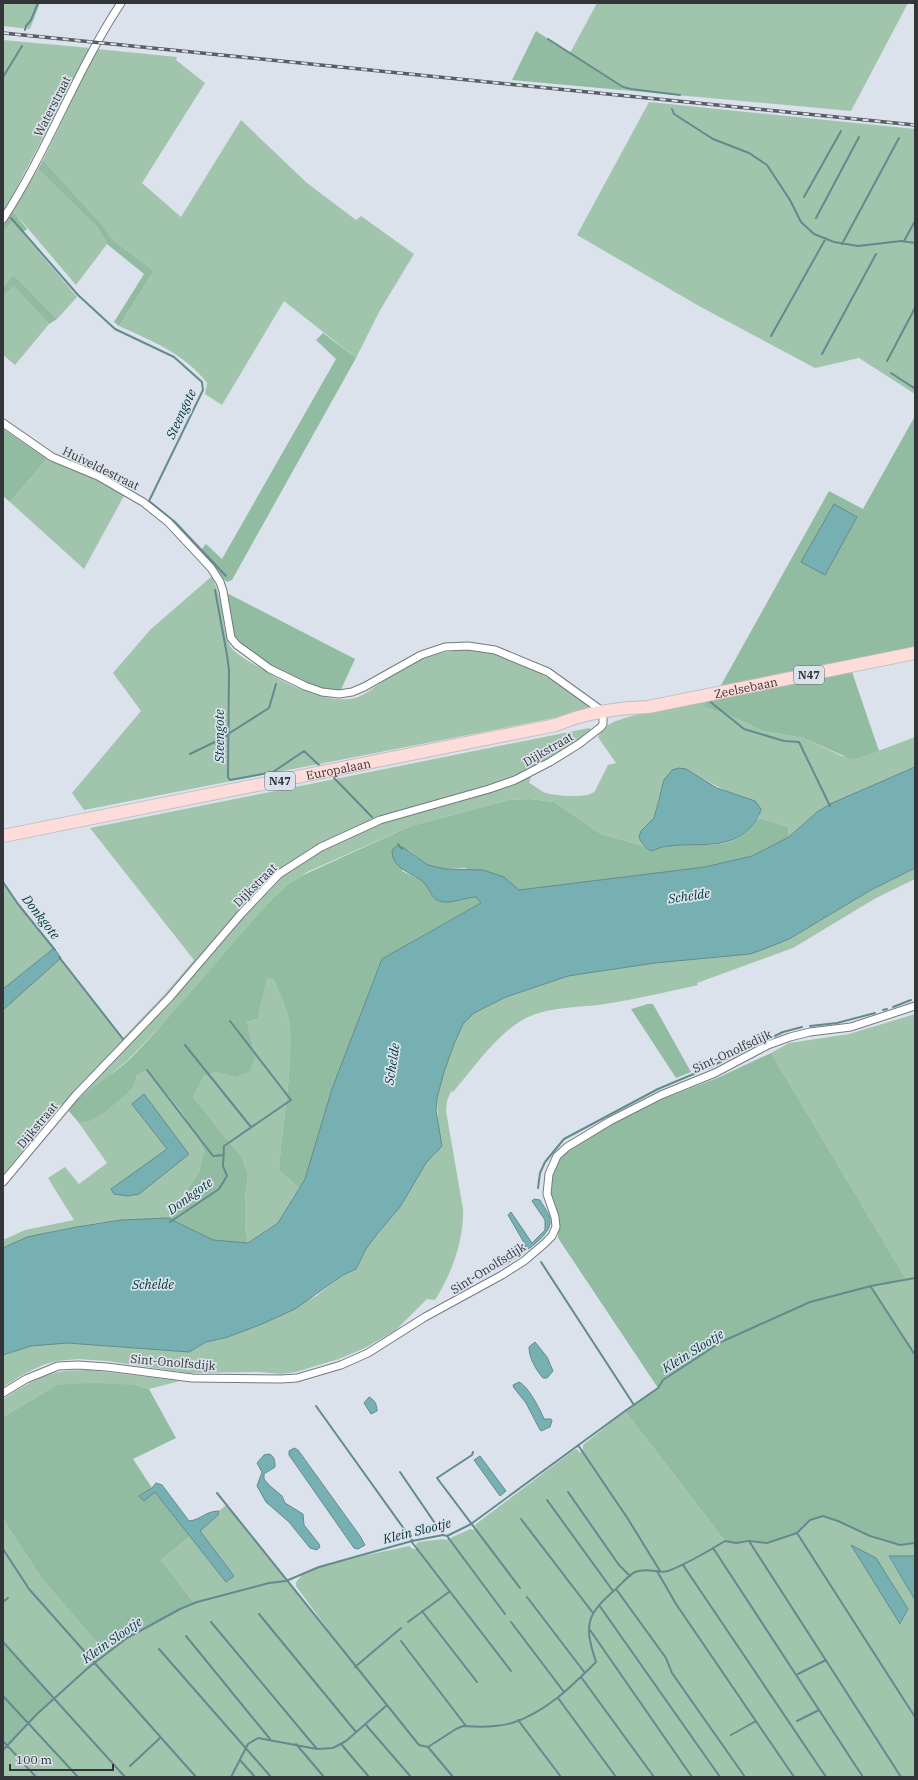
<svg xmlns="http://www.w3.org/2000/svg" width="918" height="1780" font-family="'IBM Plex Serif',serif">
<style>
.green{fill:#a1c4ad;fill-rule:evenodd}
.forest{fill:#92bca1}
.water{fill:#77b0b3;stroke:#638b8e}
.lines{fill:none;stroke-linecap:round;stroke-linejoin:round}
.stream{stroke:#638b8e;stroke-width:2}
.street-casing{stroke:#747a82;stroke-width:9}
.primary-casing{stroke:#bebec0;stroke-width:14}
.street{stroke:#fff;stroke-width:7}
.primary{stroke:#fddcd9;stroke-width:12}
.rail-casing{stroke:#595c62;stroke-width:3.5}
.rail{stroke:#dbe2eb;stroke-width:2;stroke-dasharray:6;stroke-linecap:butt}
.labels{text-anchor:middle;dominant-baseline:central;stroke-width:3.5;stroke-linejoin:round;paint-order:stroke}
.shield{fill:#dbe2eb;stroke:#65696e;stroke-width:1}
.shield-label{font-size:11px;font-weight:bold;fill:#333539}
.street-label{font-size:12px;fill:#333539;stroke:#dbe2eb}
.water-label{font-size:13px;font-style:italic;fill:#003739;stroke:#dbe2eb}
</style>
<rect width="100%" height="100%" fill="#dbe2eb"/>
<path class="green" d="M3,3H40L30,29L3,26Z
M597,3H908L851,111L621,90L622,86L570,53Z
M3,40L90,48L8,204L3,211Z
M97,49L177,57L176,60L205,83L142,183L181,217L241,120L307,183L356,220L361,216L414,254L379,312L356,358L284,301L222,405L205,394L207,383C185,354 152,341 119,326L154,271L113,240L105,228L43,160Z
M649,102L915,129V394L859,358L815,368L699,306L577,235Z
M38,169L97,227L107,244L76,285L13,211Z
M12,220L77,297L57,319L15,276L3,287V233Z
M14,285L49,324L15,365L3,355V296Z
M47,459L88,476L125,494L84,569L10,502Z
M212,576C216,586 220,597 222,608C223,618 225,637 230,646C236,656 262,668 272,675C292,687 335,706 358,697C366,694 374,687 381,683C407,666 432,651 464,650C503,647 559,682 589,706L587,709L581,713L549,719L84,810L72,793L141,711L113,673L150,630Z
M704,701L706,707L729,715L763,731L803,738L842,756L862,757L915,737V767L830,804L817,812L789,837L788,827L759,818L761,809C736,795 710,784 686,769L659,797L654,818L639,837L643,846L601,834L554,802L530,799L509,800L411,826L307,872L287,885L271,900L180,1006L128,1060L68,1110L61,1104L3,1175V1010L61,958L123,1038L166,993L194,960L90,828L589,728L591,730L588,737L533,771L529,783C534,785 538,789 543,792C552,796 589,799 595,791L608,765L616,763L598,737C601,730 608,724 616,721C644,711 675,707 704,701Z
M915,868V879L876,898L793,948L697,983L698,985C667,992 636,999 605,1004C577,1008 544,1006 519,1022C492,1040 474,1068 453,1092L451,1091L447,1101L446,1111L463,1209C464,1240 452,1273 435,1300L427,1299L396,1330L365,1348L339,1359L296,1372L281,1374L259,1372L189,1373L107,1361L78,1359L57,1361L43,1365L24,1374L3,1387L4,1355L31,1346L67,1343L189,1352L206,1342L228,1337L262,1324L316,1296L343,1275L356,1269L366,1249L377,1234L400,1207L426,1163L436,1153L438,1124L437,1098L444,1072L454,1044L463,1024L474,1013L506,997L568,976L655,963L750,954L789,939L871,890Z
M3,882L18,904L54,948L3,989Z
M267,977L273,979C281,994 289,1013 290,1031C292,1077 282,1124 279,1170L299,1188L278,1223L248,1243L245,1228V1199L248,1174L242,1158L193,1097L204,1076L216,1072L235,1077L255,1055L247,1022L258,1018Z
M915,1014V1355L871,1286L906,1279L771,1053L789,1043L849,1034Z
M146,1071L180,1109L204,1150L199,1172L168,1218C112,1220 55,1225 3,1248V1240L25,1230L74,1220L48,1178L65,1167L79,1184L107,1163L79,1123L88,1122L133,1088L137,1075Z
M91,1370L180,1381L149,1389L135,1385H57L3,1417V1399C22,1387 43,1373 65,1371C74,1370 82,1370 91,1370Z
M625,1411L725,1541C744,1544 781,1543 797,1532C806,1526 810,1517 822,1516C830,1516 841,1522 848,1525C864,1533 882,1543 900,1545C904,1545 910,1543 915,1543V1556L889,1557L915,1600V1777H3V1741L7,1745L53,1699L3,1642V1519L41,1577L127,1638L140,1629L194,1603L161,1560L190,1536L226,1582L234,1576L199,1531L218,1515L219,1511L226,1505L347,1656L296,1586V1582L304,1573L319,1567L367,1555L409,1546L413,1549H417L416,1544L418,1542L444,1539L446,1540L470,1529L473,1530L477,1528L475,1526L476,1524L574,1450L577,1449L580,1453L583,1449V1445ZM852,1546L908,1609L901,1624H900Z"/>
<path class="forest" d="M536,31L622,87L621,90L512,80Z
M43,160L105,228L113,240L154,271L119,326L114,322L144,274L107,244L97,227L38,169Z
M13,211L27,229L22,233L12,221L3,233V225Z
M14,275L57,319L49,324L14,286L3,296V287Z
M323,333L356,358L232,580L227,582L219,575L201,550L206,544L222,559L336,359L316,340Z
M915,416V647L720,687L829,491L863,509Z
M3,429L47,459L10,502L3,496Z
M223,591L355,659L339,694L322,692L270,669L231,638Z
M850,666L879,751L862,757L851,759L803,738L763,731L729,715L705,707L704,701Z
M530,799L554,802L601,834L643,846L651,851C657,849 663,846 669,846C694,842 723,851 744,834C750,830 754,823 759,818L788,827L789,837L752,856L705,867L519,890L504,877L464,868L445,869L428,865L408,850L402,871C410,875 420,878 426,885C430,890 432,897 438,900C449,905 465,897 476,897L481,903L382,959L346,1053L305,1179L299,1188L279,1170C282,1124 292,1077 290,1031C289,1013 281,994 273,979L267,978L258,1018L247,1022L255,1055L250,1071L235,1077L216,1072L204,1076L193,1097L242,1158L248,1174L245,1199V1228L248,1243L213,1240L168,1218L199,1172L204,1150L180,1109L146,1071L137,1075L133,1088L104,1113L88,1122L79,1123L68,1110C86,1089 111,1077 131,1058C180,1007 224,953 271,900L287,885L301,876L411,826L509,800Z
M648,1004H653L691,1072L676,1078L631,1009Z
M771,1053L906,1279L871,1287L915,1355V1543L900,1545L870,1536L838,1521L823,1516L810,1520L797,1533L767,1543L749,1541L736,1543L725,1541L625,1411L658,1388L558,1238C560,1207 535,1182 564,1154L610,1125L663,1099L717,1078Z
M93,1383L135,1385L149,1389L176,1438L133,1459L152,1488L190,1536L161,1560L194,1603L140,1629L107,1653L41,1577L3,1519V1417L57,1385Z
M3,1642L53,1699L7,1746L3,1741Z"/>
<path class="water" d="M834,504L857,517L825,575L801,562Z
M915,767V868L871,890L789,939L767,948L750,954L655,963L568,976L506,997L474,1013L463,1024L454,1044L444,1072L437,1098L436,1111L442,1146L426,1163L400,1207L377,1234L366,1249L356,1269L343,1275L295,1309L262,1324L228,1337L206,1342L189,1352L67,1343L31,1346L3,1355V1248L27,1237L76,1227L121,1220L168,1218L213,1240L248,1243L278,1223L305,1179L332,1089L382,959L481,903L476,897C465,897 450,905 439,901C431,898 430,889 425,884C414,872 392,871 392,850L397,846L404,848L428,865L445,869L483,870L504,877L519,890L705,867L752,856L789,837L817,812L830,804Z
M679,768L686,769L717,788L755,801L761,809C759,817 756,821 751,827C729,851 698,842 669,846C663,846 657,849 651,851C644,847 642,844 639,837L641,831L654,818L664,780L672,770Z
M54,948L61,958L3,1010V989Z
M144,1094L188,1153V1155L139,1194L128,1196L114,1194L111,1189L167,1149L132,1104Z
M534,1199L540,1200C543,1206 551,1215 550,1223C549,1239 512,1260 499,1268L497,1265L526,1246L508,1215L511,1212L532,1243L545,1230V1220L532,1201Z
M535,1342L547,1357L553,1371L547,1378H543C536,1370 529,1358 529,1347Z
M519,1382C528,1386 540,1409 544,1419H551L552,1421L550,1427L541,1431L539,1428L526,1403L514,1388L513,1385Z
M369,1397C375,1400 377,1405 377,1411L371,1414L364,1403Z
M294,1448L298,1450L360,1536L365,1545L358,1549L354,1548L289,1455V1451Z
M269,1454C275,1456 275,1462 275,1467L264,1474V1479L269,1485L282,1496L285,1503L303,1514L304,1525L319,1544L320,1547L317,1550L310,1548L289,1522L266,1502L257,1486L262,1472L257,1463L264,1455Z
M480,1456L506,1491L500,1496L474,1460Z
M156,1483L162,1485L189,1521C201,1520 205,1511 219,1511L218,1515L200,1531L234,1576L226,1582L155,1492L144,1501L139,1496L152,1488Z
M851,1545L876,1558L908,1609L900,1624Z
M889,1556H915V1600Z"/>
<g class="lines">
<path class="stream" d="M25,30L26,26L31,20L38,3
M548,39L623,87L631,89L680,95
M3,77L22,46
M672,109L674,114L713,139L749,153L767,165L790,200L801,222L814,234L834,242L858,246L901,241L915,243
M804,197L841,131
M11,218L78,295L115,329L174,357L202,382L203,390L149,501L175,522L226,576
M816,218L859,137
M904,241L915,221
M842,244L899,138
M771,336L826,238
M822,354L876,254
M887,361L915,308
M891,373L914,388L915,386
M215,590L227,655L229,670L228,777L230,780L273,772L304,751L320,766
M708,700L744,729L784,741L799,742L830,806
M190,754L225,737L228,734L269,708L276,684
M334,778L372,817
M398,844L402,849
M3,882L18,904L55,950
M59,957L123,1039
M893,1007L911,1000
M883,1010L887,1009
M810,1026L837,1023L875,1013
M760,1043L783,1032L802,1027
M185,1045L251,1127
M708,1068L749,1048
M147,1070L213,1156L224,1155
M538,1188L540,1173L545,1162L564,1139L658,1089L696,1073
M170,1222L219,1189L227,1176L223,1166L224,1146L291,1100L230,1021
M541,1262L634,1405
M871,1287L915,1355
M316,1406L412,1540
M578,1445L628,1519L660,1571
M473,1452L472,1455L437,1478L520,1588
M400,1472L443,1535
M568,1492L619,1565L630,1576
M217,1493L419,1745L428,1747L456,1729L463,1726C477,1727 499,1727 512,1723C546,1712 571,1687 596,1662C583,1623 587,1614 617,1588C622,1583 629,1575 635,1572C648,1567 660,1574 668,1571C689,1563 707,1552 725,1541L736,1543L749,1541L767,1543L797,1533L810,1520L823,1516L838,1521L870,1536L900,1545L915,1543
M547,1500L613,1591
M521,1519L593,1613
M797,1533L915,1717
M447,1536L505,1614
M411,1541L511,1671
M749,1541L901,1777
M713,1548L863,1777
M3,1549L29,1589L196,1777
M683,1565L826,1777
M657,1571L676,1604L794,1777
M616,1589L666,1658L672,1673L745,1777
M527,1597L585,1673
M3,1602L8,1598
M599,1605L720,1777
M422,1611L477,1682
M259,1614L356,1732
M211,1622L317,1749
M408,1622L449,1592
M511,1622L564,1692
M590,1630L692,1777
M186,1636L270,1739
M401,1641L466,1726
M3,1642L125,1777
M159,1649L271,1777
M355,1667L401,1628
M798,1674L826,1660
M581,1677L654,1777
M3,1696L78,1777
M558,1698L616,1777
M518,1720L561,1777
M797,1721L819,1710
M366,1725L411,1777
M731,1735L756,1721
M3,1741L36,1777
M296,1744L324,1777
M341,1744L369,1777
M428,1747L453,1777
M3,1750L37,1714L89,1667L127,1638L180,1609L197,1602L269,1583L286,1581L319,1567L412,1541L443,1535L447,1536L471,1524L625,1411L658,1388L663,1380L721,1342L810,1302L871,1286L915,1278
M240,1760L255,1777
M130,1766L160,1738
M231,1777L248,1744L258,1738L317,1749L333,1748L346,1741L386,1706"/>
<g class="street-casing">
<path id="street" d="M3,219C48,150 76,71 121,3
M3,423L52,457L98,476L143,502L168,522L211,568L220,582L223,591L231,638L237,645L270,669L305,686L322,692L339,694L352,692L364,687L421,655L445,647L468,646L495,650L548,672L598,708L601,713
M3,1182L76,1095L170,997L241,914L279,874L321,847L380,820L489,789L515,780L550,762L579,744L601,727L603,724V719
M3,1393L26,1379L58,1366L78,1365L107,1367L192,1378L281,1379L297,1378L341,1365L368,1353L425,1317L502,1275L524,1261L544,1244L552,1236L556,1227L555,1217L547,1194L549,1174L557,1156L567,1147L610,1121L661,1095L715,1073L768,1045L790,1037L810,1032L851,1027L915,1006"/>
</g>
<g class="primary-casing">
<g id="primary">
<path id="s1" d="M3,836L556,725C584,713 618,708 648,707L915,653"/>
</g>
</g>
<use href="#street" class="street"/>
<use href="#primary" class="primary"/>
<g class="rail-casing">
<path id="rail" d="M3,33L915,125"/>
</g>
<use href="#rail" class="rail"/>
</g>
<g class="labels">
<g class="shield">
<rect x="794" y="666" width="30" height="18" rx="3"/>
<rect x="265" y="772" width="30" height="18" rx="3"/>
</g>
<g class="shield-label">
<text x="809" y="675">N47</text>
<text x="280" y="781">N47</text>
</g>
<g class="street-label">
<text transform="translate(52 106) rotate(-63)">Waterstraat</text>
<text transform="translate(101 468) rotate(26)">Huiveldestraat</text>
<text stroke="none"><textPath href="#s1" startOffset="758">Zeelsebaan</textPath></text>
<text transform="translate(548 749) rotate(-30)">Dijkstraat</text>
<text stroke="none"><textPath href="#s1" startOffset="342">Europalaan</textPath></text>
<text transform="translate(255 885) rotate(-45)">Dijkstraat</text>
<text transform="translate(732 1051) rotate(-25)">Sint-Onolfsdijk</text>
<text transform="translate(37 1125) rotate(-50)">Dijkstraat</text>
<text transform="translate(488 1268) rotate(-32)">Sint-Onolfsdijk</text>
<text transform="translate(173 1362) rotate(5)">Sint-Onolfsdijk</text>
</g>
<g class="water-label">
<text transform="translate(181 414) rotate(-65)">Steengote</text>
<text transform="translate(219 736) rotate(-90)">Steengote</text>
<text transform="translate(689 896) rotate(-8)">Schelde</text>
<text transform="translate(41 917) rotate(52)">Donkgote</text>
<text transform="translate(392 1064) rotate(-81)">Schelde</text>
<text transform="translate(190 1196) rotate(-36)">Donkgote</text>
<text x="153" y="1284">Schelde</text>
<text transform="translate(693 1351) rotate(-32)">Klein Slootje</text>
<text transform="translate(417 1531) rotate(-14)">Klein Slootje</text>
<text transform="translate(112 1640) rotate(-35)">Klein Slootje</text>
</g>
</g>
<rect width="918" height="1780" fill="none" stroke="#333539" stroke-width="8"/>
<path d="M10 1764v6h103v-6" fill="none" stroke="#333539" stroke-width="2"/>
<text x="16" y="1764" font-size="12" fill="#333539" stroke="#dbe2eb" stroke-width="3" paint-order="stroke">100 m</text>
</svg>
